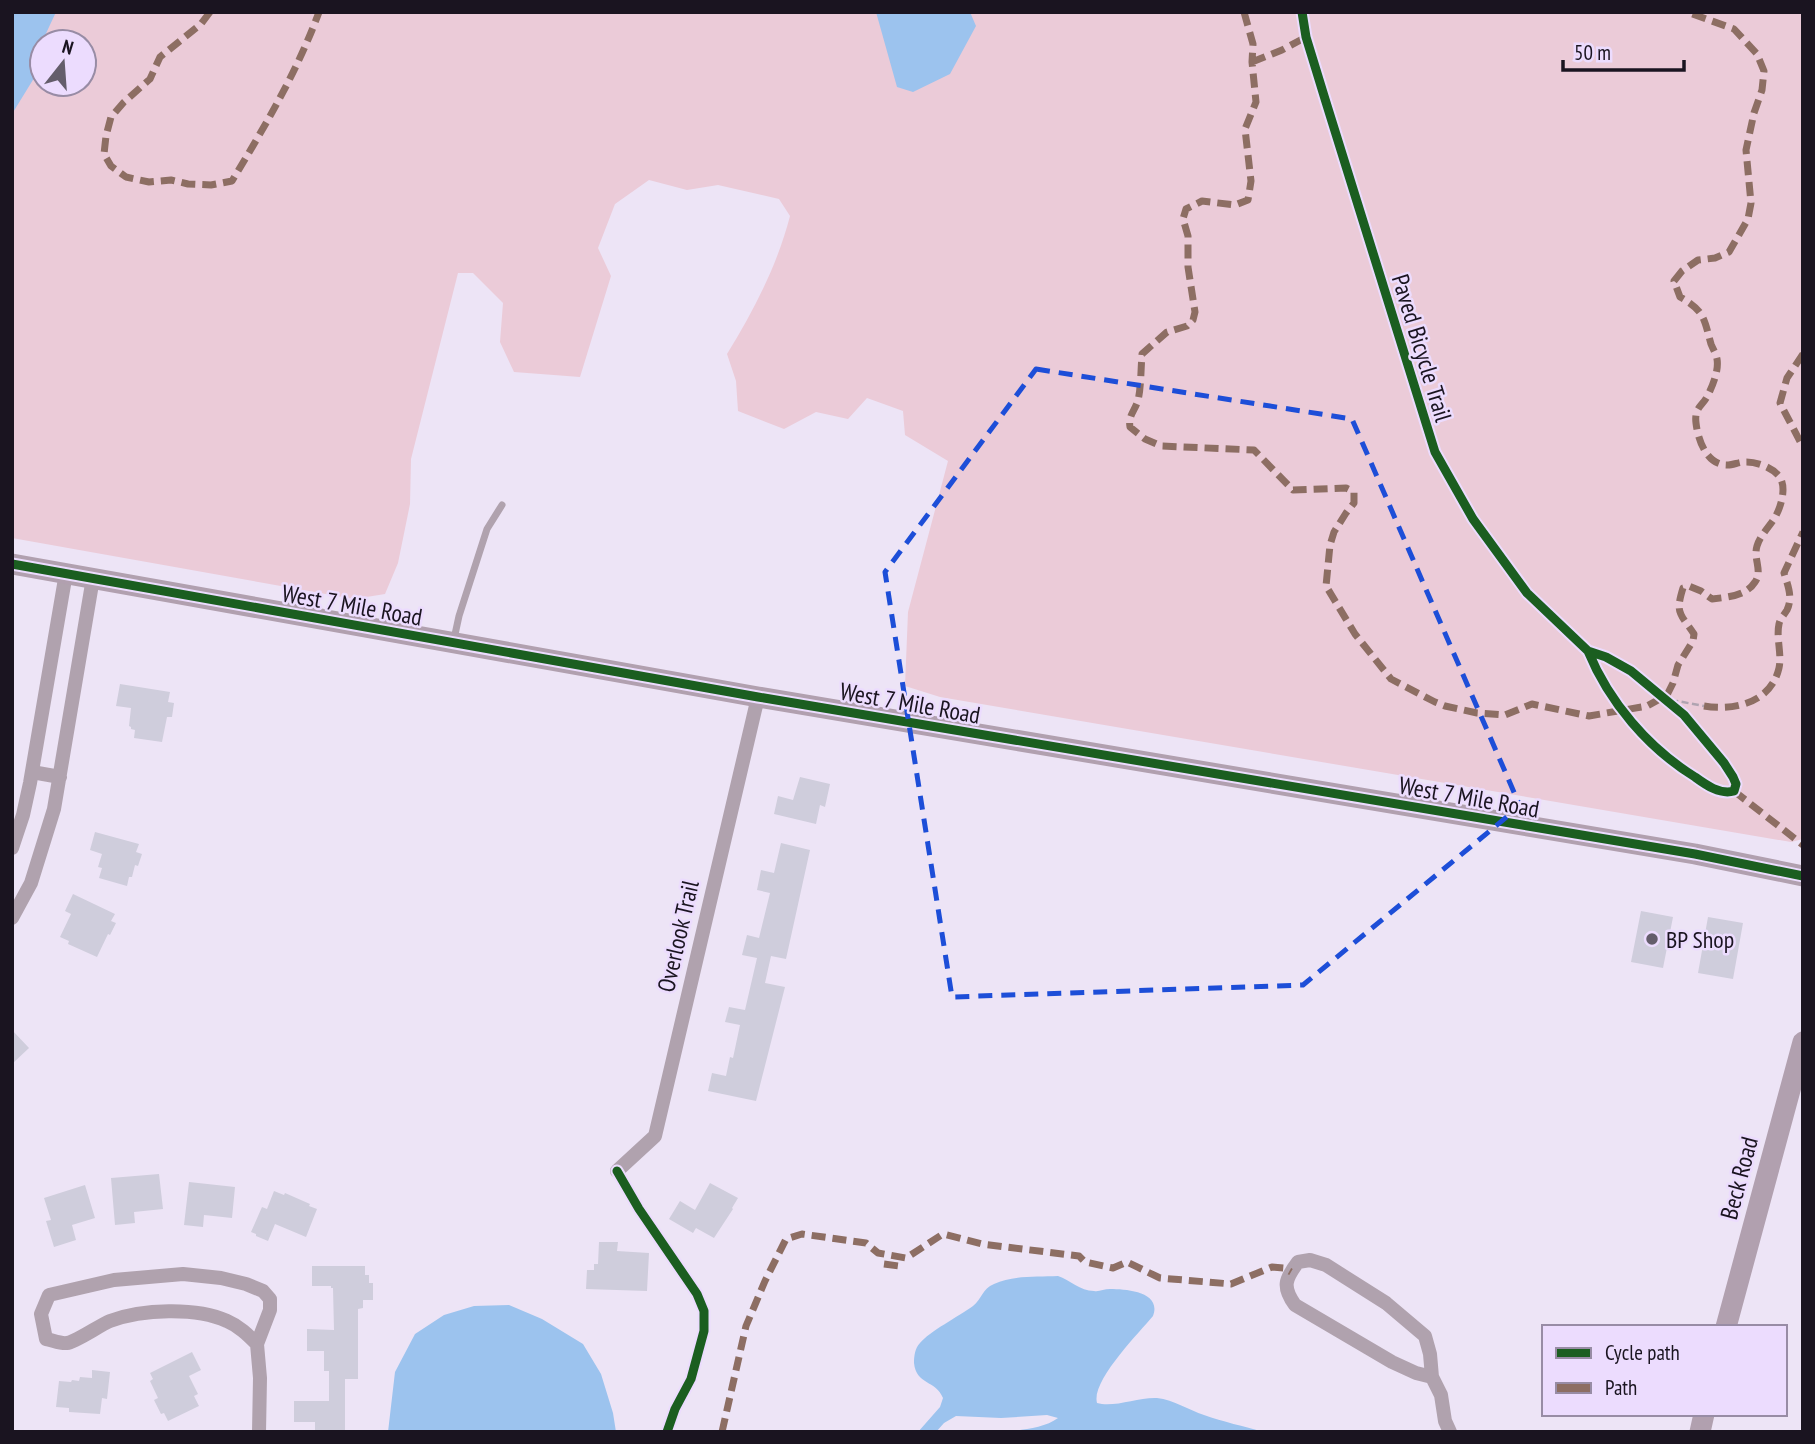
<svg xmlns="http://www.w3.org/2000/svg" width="1815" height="1444" font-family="'PT Sans Narrow',sans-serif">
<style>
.green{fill:#ebcbd8;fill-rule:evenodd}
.water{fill:#9cc3ee}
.building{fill:#cfcddc}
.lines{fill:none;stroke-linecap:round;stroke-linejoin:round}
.path{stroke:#b0a4b1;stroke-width:2.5;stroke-dasharray:7 3.5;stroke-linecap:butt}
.lane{stroke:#b0a2ae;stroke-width:7}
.street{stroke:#b0a2ae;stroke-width:14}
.secondary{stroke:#b1a0af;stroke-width:21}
.quiet{stroke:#8d6e63;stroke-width:7;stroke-dasharray:14 7;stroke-linecap:butt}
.cycleway-casing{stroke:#ecdcfe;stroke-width:13}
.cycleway{stroke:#1b5e20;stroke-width:9}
.marked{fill:none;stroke:#1d4ed8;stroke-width:5;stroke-dasharray:14 9;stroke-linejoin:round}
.poi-dot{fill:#645d6b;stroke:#ecdcfe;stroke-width:2.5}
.labels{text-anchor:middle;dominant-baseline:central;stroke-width:5;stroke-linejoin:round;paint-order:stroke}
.street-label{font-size:24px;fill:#1a1420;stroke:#ecdcfe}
.poi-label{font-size:24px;fill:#1a1420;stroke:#ecdcfe;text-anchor:start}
</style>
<rect width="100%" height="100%" fill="#ede4f6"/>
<path class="green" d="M12,12H1803V839L1791,842L940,697L905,686L908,612L948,461L905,435L903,411L867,398L848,419L816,412L784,429L738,411L736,381L727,354C754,310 777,266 790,216L779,199L718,185L687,190L649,180L615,204L598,248L611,276L580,377L514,372L500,342L503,303L473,273H458L411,459L410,504L398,563L385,594L354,599L12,538ZM42,42H84V84H42Z"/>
<path class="water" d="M12,12H56L42,42L39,70L12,114Z
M876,12H970L976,26L950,74L913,92L897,87Z
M1058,1276C1070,1280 1080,1291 1094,1291C1099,1292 1104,1289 1110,1289C1127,1289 1162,1292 1153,1316C1139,1333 1091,1381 1097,1403C1114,1408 1138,1397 1157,1398C1174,1400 1189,1410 1204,1415C1223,1422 1244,1426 1263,1432H1008C1024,1429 1045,1428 1058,1418L1047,1415L1001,1418L956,1416L944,1423L936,1432H918L940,1407L943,1398C936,1380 916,1385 914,1363C914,1356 915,1348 920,1343C929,1332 959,1316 973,1306C982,1299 982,1289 994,1284C1013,1275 1038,1277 1058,1276Z
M509,1305L542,1319L583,1344L601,1374L613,1413L616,1432H388L395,1372L415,1334L444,1315L474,1306Z"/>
<path class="building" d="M120,684L170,692L168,702L174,703L172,717H167L162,742L134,738L135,730L131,729V727L129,726L131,708L116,706Z
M800,777L830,784L825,807L820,805L816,824L774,814L778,796L793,800Z
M95,832L139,844L136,852L142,854L138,866L135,865L132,877H129L127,886L99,878L102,868L98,867L102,854L90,850Z
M781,843L810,850L786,959L771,956L765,983L785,987L756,1101L708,1091L712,1073L726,1076L730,1057L733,1058L740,1025L725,1022L729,1007L745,1010L757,958L742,955L747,935L759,938L770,893L757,890L761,870L774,873Z
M73,894L115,914L111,921L116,923L110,935L108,934L97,957L68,944L69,941L60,937L71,914L65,911Z
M1641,911L1673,917L1663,968L1631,962Z
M1708,917L1743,923L1733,979L1698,973Z
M12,1030L29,1048L12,1064Z
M159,1174L163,1209L134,1212L135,1223L115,1225L111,1178Z
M189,1182L235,1187L232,1218L204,1215L203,1227L184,1225Z
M710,1183L738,1198L732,1208L733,1209L714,1238L696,1228L693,1233L669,1219L680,1201L695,1210Z
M85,1185L95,1218L72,1225L76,1240L54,1247L46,1221L51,1220L44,1198Z
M274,1191L284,1195L285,1193L310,1204L309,1206L317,1209L306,1237L275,1224L268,1241L256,1236V1234L251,1232L262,1207L267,1209Z
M599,1242H618L617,1251L649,1253L647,1291L586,1289L587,1270H594V1264H598Z
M312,1266H365V1275H369V1283H373V1300H363V1308L358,1309V1379H345V1432H315V1422H294V1401H329V1371H324V1351H307V1329L334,1330L333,1288H331V1286H312Z
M192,1352L201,1370L189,1376L198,1394L194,1396L199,1406L168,1421L164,1413L161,1414L154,1400L158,1398L150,1381L153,1379L150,1373Z
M92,1370L110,1372L107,1399L102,1398L100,1414L69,1412V1408L56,1407L59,1381L71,1382L72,1380L79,1381L80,1377L92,1378Z"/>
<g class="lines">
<path class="path" d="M1672,704L1677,701L1704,706"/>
<path class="lane" d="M454,639L459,616L487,529L502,505"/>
<path class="street" d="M32,772L60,777
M12,848L23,815L30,783L66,573
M12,918L31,883L54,809L93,578
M617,1171L655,1136L758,697
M257,1344C248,1335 239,1326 227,1321C196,1307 142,1309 110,1321C100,1325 76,1342 67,1343C61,1344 52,1340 46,1339L41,1314L49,1295L114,1280L183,1274L221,1278L246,1284L263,1291L270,1299V1310L257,1344L260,1378L259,1432
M1432,1377L1416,1373L1392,1362L1295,1305C1282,1287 1285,1279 1298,1262L1310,1260L1326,1265L1386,1303L1425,1336L1430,1354L1432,1377L1441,1395L1445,1421L1450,1432"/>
<path class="secondary" d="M12,564L758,697L1695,854L1803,876
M1726,1327L1803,1042
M1700,1432L1704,1414"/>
<path class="quiet" d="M210,12L201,24L160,57L150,79L124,102L111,117L106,136L104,154L111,166L126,177L149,182L171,180L188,184L211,185L232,181C265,126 297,72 319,12
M1244,12L1253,44L1252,62L1256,102L1245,129L1251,181L1248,200L1235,205L1202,201L1186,209L1183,219L1188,236V267L1195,312L1193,320L1187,326L1167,332L1142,354C1141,366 1141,389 1138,400C1135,411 1128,415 1130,427L1145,439L1161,446L1254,450L1293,490L1346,488L1354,492V503L1346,513L1334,532L1330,545L1326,586L1355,634L1391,679L1435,702L1445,706L1477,713L1505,715L1532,704L1589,716L1647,706L1667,695L1673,683L1678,665L1693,641L1694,634C1680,613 1675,614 1683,588L1689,586L1701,591L1712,599C1728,597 1746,596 1755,582C1763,571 1753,559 1757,546C1760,536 1768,528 1774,519C1781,508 1788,485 1778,475C1771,467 1755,461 1744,462C1739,462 1733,465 1728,465C1707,466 1698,440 1696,423C1694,407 1703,406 1708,395C1713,385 1719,370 1717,359C1716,354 1713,349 1711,344C1704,319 1705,311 1680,297L1674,281L1682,271L1698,260L1715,258L1729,252L1748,219L1751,203L1746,150L1754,113L1762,90L1764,71L1757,54L1734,29L1687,12
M1252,62L1282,50L1306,37
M1803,354L1787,378L1780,403L1803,447
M1704,706C1734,711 1771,703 1779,668C1782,654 1776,638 1779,624C1780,619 1784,615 1787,610C1793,597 1788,586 1784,573L1803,532
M1734,791L1803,845
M884,1264L899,1266
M722,1432L746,1326L765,1281L786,1239L802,1234L866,1243L878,1253L906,1258L943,1234L982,1244L1079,1256L1085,1262L1113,1268L1127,1262L1160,1278L1231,1284L1272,1267L1284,1268L1291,1272"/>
<g class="cycleway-casing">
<path id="cycleway" d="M1302,12L1306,37L1325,99L1435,452L1473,519L1527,593L1588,651L1606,657L1631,671L1684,715L1724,763L1733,777L1736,784L1734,791C1720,795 1706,785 1695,777C1648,748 1609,702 1588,651
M12,564L758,697L1695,854L1803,876
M617,1171L639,1209L697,1294L704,1311V1331L691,1379L675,1409L667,1432"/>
</g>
<use href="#cycleway" class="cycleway"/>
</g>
<path class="marked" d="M1036,369L1352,419L1520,806L1303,985L952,997L885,572Z"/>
<circle class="poi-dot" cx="1652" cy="939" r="7"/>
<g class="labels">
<g class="street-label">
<text transform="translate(1422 348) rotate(73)">Paved Bicycle Trail</text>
<text transform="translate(352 605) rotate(10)">West 7 Mile Road</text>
<text transform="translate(910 703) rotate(10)">West 7 Mile Road</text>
<text transform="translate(1469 797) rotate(10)">West 7 Mile Road</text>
<text transform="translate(678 936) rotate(-77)">Overlook Trail</text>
<text transform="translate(1739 1178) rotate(-75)">Beck Road</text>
</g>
<g class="poi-label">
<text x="1666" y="939">BP Shop</text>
</g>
</g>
<rect width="1815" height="1444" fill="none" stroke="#1a1420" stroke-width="28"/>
<rect x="1542" y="1325" width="245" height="91" fill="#ecdcfe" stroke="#988ca5" stroke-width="2"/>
<rect x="1556" y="1348" width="35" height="10" fill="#1b5e20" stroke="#988ca5" stroke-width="2"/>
<text x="1605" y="1360" font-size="21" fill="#1a1420">Cycle path</text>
<rect x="1556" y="1383" width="35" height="10" fill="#8d6e63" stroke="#988ca5" stroke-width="2"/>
<text x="1605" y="1395" font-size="21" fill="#1a1420">Path</text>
<g transform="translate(63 63) rotate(17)"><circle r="33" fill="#ecdcfe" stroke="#988ca5" stroke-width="2"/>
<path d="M0-5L12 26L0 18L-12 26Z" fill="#645d6b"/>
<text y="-10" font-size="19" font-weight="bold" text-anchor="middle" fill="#1a1420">N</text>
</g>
<path d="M1563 60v10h121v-10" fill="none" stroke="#1a1420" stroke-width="3.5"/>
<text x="1574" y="60" font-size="21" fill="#1a1420" stroke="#ecdcfe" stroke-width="5" paint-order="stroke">50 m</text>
</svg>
